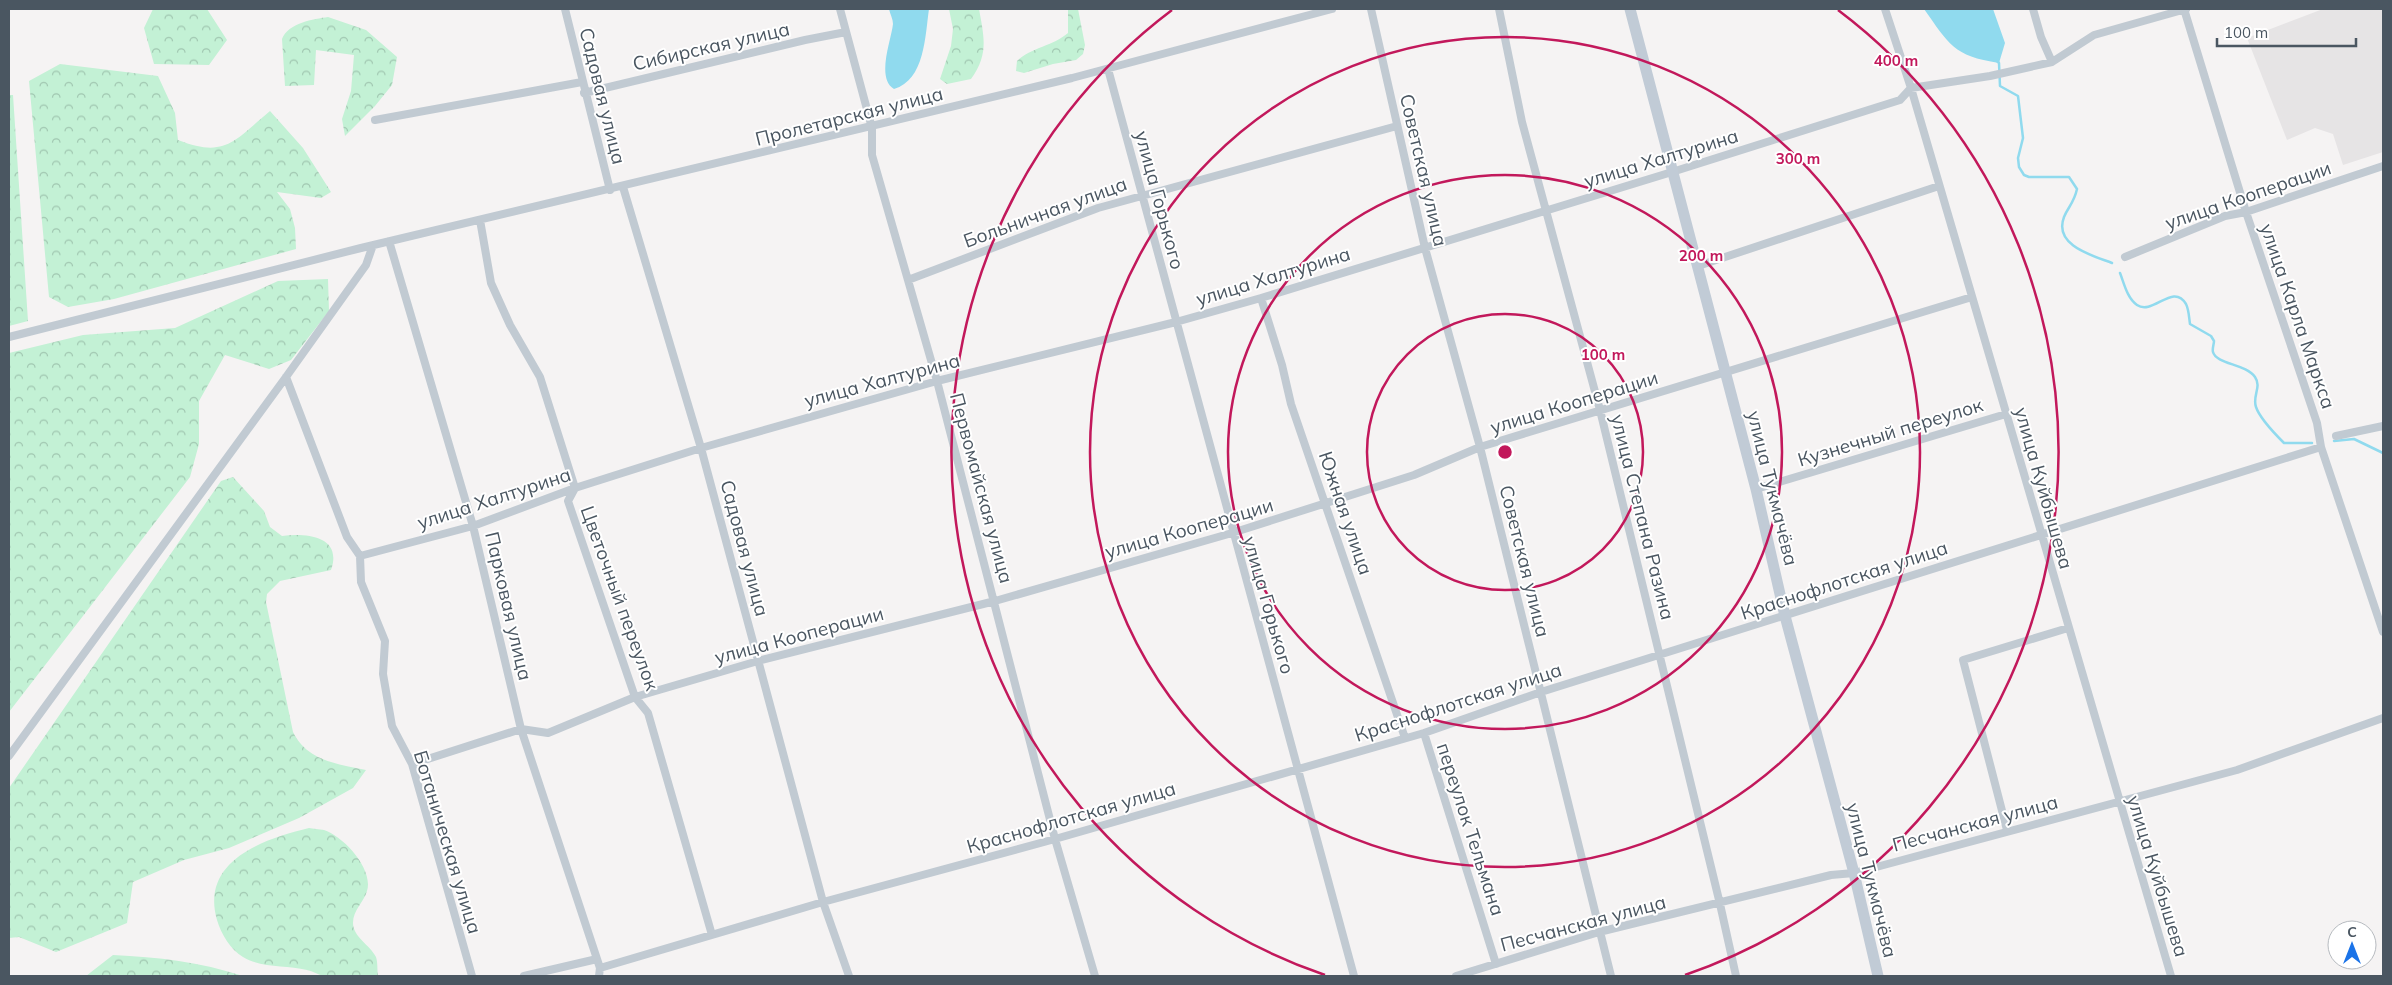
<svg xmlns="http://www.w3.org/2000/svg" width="2392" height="985" font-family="Mulish,sans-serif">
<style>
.education{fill:#e6e4e5}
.forest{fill:url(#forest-crowns)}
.water{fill:#90daee}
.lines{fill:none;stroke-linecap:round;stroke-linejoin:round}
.stream{stroke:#90daee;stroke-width:2.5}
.street{stroke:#c1cad2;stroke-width:8}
.secondary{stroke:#c1cbd6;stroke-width:11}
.ring{fill:none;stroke:#c2185b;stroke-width:2.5}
.labels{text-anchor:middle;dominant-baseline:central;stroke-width:4;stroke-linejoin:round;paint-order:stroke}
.street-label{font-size:19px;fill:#4a5661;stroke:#fff}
.centre{fill:#c2185b;stroke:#fff;stroke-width:2.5}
.ring-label{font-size:15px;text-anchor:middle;font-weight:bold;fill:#c2185b;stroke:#fff;stroke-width:4;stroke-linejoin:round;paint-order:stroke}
</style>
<defs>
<pattern id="forest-crowns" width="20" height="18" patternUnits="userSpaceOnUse" patternTransform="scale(1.25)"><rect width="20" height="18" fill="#c3f1d5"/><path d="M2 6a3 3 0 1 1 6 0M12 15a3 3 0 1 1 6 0" fill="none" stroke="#a0c6b0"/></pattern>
</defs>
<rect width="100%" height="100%" fill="#f5f3f3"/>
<path class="education" d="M2323,9H2383V152L2343,165L2333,134L2315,128L2287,140L2247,38Z"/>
<path class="forest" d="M153,9H207L227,40L209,65L154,64L144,28Z
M949,9H979C984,37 989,54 971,79L947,84L940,79L951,46L953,29Z
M1068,9H1078L1085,45L1083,54L1076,60L1053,64L1024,73L1016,71L1017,61C1032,47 1053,46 1068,33Z
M328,17L366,30L397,57L392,85L375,106L345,136L342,119L351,91L354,55L316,50L314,85L285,86L282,39C288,23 314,19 328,17Z
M60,64L158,76L175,113L178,140C226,159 235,140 270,111L303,148L331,192L321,198L277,192L290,209L295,228L296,249L114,299L68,307L49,297L29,81Z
M9,95H13L28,321L9,326Z
M328,279L329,311L291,360L269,369L225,355L199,401V444L190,477L9,712V353L83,335L175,328L278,281Z
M233,477L264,511L270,527L282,536C306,533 343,536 331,570L280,581L267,594L266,602L293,732C307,761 338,764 366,770L353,788L299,818L229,848L184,860L133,882L127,923L56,952L19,937L9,938V788L221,481Z
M309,828C313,829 319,829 324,830C343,836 374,869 367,891C364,902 353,910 353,923C353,937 370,945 376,957C378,963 377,970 378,976C361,976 341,979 324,976C318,975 313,971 307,970C286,965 261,968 243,957C231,950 221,934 217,920C200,861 263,839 309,828Z
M113,955C158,957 200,962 243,976H86Z"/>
<path class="water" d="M889,9H929C925,36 925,80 894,89C876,78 891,41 893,24C893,19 890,14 889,9Z
M1924,9H1993L2005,43L1999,63C1953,56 1949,44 1924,9Z"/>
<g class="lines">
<path class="stream" d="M1997,61L1999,63L2000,86L2018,96L2023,138L2018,158L2019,167L2024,175L2029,177H2069L2077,189C2074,203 2068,207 2064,217C2053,246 2094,256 2112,263
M2120,273C2124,283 2127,298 2137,305C2153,316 2173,282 2186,304C2189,310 2189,318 2190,324L2211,336L2214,341C2214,344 2212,349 2213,352C2216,364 2246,364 2255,377C2262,387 2252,396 2256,407C2260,419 2275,434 2284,443H2312
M2334,441L2354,439L2383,453"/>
<path class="street" d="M565,9L610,190
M840,9L872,128V155L937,381L1055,839L1095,976
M1371,9L1425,248L1480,447L1611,976
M1499,9L1522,122L1600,410L1720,904L1736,976
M1885,9L1911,88L2171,976
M2033,9L2041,37L2052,62
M2184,9L2246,212L2317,423L2321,447L2383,632
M1108,69L1354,976
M584,93L805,40L846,32
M375,120L582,82
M623,187L701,448L823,902L849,976
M480,220L491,283L510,325L540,377L575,488L568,501L635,697L648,713L712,935
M389,241L473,526L521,729L600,968L599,976
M2125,257L2225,216L2246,212L2383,166
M1698,266L1939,186
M908,280L1098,208L1397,126
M1261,298L1282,365L1291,404L1405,738
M9,337L361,248L1072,78L1332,9
M286,377L347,537L360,556L361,582L385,641L383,674L392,726L412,764L472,976
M2336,436L2383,426
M1756,489L2006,414
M360,556L473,526L575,488L701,448L937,381L1176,322L1261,298L1672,172L1900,100L1911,88L1990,76L2052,62L2094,35L2186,9
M1424,733L1496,964
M9,756L286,377L366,265L373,245
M412,764L521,729L548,733L635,697L758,661L995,601L1232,533L1414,475L1480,447L1972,297
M2007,830L1963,660L2068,628
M600,968L823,902L1055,839L1424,733L1541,692L2321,447
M524,976L597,959
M1456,976L1599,932L1831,875L1854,873L2237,770L2383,718"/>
<path class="secondary" d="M1630,9L1756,489L1785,616L1854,873L1878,976"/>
</g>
<g class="ring">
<circle cx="1505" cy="452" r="138"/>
<circle cx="1505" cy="452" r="277"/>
<circle cx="1505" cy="452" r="415"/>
<path d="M1325 975A553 553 0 0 1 1172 10M1838 10A553 553 0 0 1 1685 975"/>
</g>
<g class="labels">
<g class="street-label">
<text transform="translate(711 46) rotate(-13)">Сибирская улица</text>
<text transform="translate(603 96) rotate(76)">Садовая улица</text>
<text transform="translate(849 116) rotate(-14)">Пролетарская улица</text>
<text transform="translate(1661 158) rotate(-17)">улица Халтурина</text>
<text transform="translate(1424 170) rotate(77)">Советская улица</text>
<text transform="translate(2248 195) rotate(-19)">улица Кооперации</text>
<text transform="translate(1160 200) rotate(75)">улица Горького</text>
<text transform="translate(1045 212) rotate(-20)">Больничная улица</text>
<text transform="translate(1273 276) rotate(-17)">улица Халтурина</text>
<text transform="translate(2298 316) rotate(71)">улица Карла Маркса</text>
<text transform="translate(882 380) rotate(-15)">улица Халтурина</text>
<text transform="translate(1574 402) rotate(-17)">улица Кооперации</text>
<text transform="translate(1890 432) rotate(-17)">Кузнечный переулок</text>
<text transform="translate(982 488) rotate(75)">Первомайская улица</text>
<text transform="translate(1773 488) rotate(76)">улица Тукмачёва</text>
<text transform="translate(2044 488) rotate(74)">улица Куйбышева</text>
<text transform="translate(494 498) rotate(-18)">улица Халтурина</text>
<text transform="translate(1346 513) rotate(71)">Южная улица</text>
<text transform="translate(1643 517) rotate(76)">улица Степана Разина</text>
<text transform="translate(1189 528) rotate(-16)">улица Кооперации</text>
<text transform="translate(745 548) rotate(75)">Садовая улица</text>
<text transform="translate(1525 561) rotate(76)">Советская улица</text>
<text transform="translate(1844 580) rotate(-18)">Краснофлотская улица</text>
<text transform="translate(620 598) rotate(70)">Цветочный переулок</text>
<text transform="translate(1269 605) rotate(74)">улица Горького</text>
<text transform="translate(509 606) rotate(77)">Парковая улица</text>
<text transform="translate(799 635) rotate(-15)">улица Кооперации</text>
<text transform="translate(1458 702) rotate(-18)">Краснофлотская улица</text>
<text transform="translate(1071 817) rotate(-16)">Краснофлотская улица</text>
<text transform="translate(1975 823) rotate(-15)">Песчанская улица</text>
<text transform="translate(1471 829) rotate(72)">переулок Тельмана</text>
<text transform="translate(448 842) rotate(73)">Ботаническая улица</text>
<text transform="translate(2158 876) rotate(73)">улица Куйбышева</text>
<text transform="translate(1872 880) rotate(76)">улица Тукмачёва</text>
<text transform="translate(1583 923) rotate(-15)">Песчанская улица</text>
</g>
</g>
<circle cx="1505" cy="452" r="8" class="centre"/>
<g class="ring-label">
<text x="1896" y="66">400 m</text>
<text x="1798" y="164">300 m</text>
<text x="1701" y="261">200 m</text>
<text x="1603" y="360">100 m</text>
</g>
<rect width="2392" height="985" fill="none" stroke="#4a5661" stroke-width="20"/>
<g transform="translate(2352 945)"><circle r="24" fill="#ffffff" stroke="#b7bbc0"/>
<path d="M0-4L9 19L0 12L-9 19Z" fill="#1a73e8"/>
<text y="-8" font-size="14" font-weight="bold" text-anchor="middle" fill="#4a5661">С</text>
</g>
<path d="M2217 38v8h139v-8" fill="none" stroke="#4a5661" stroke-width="2.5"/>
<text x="2224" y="38" font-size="15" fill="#4a5661" stroke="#ffffff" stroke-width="4" paint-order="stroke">100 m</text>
</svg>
